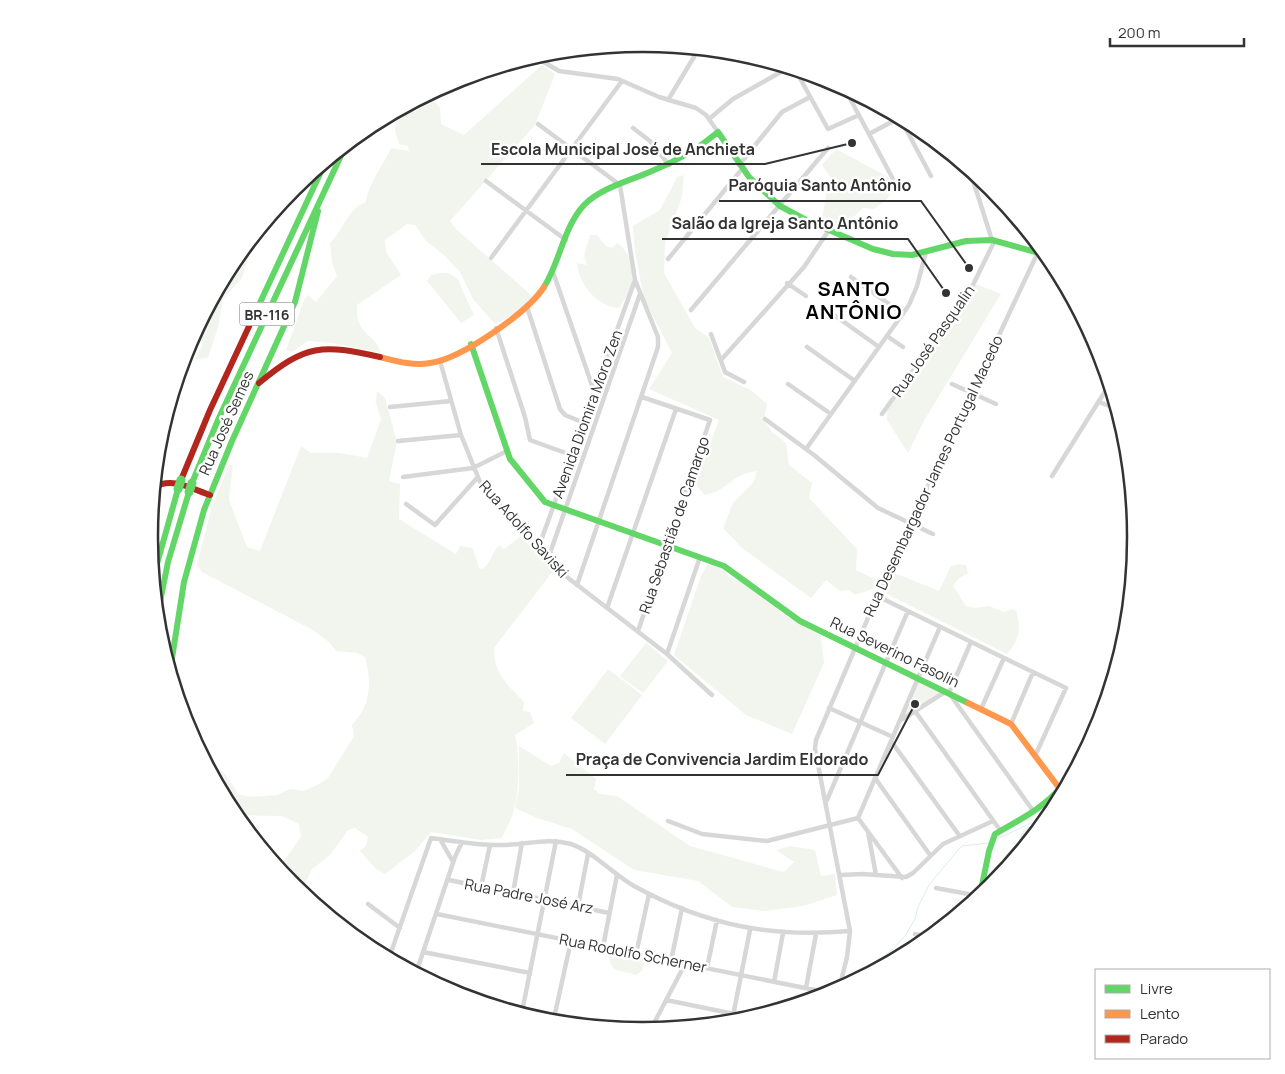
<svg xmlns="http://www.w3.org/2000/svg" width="1285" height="1074" font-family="Manrope,sans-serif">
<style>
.green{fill:#f1f5ed}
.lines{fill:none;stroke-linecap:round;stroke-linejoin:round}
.stream{stroke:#ddebf3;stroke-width:1}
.street{stroke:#d7d7d7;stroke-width:4.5}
.fast{stroke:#63d668;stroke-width:6}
.slow{stroke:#ff974d;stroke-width:6}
.jam{stroke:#b3261e;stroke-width:6}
.fast-bridge{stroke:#63d668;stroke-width:9}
.labels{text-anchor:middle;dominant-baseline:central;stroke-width:5;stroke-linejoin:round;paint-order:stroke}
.shield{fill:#fff;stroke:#707070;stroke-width:1}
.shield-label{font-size:14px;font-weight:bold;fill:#333}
.street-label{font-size:15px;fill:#333;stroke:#fff}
.district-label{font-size:20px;font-weight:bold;letter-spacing:1px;fill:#000;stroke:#fff}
.rim{fill:none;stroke:#333;stroke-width:2.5}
.leader{fill:none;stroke:#333;stroke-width:2}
.callout-dot{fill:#333;stroke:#fff;stroke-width:2}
.callout-label{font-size:16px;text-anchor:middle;font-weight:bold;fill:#333;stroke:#fff;stroke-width:5;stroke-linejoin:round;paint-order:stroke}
</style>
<rect width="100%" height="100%" fill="#fff"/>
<path class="green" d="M542,65L555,74L535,125L450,221L456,229L532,296L522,309L495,324L473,299L460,272L445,256L426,241L415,225L407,224L385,240L386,252L401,275L357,305C355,336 375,332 381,353L333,343L308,341L292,352L286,350L305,298L308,295L316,302L337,276L332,263L330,243C343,231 348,208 366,202C368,185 383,165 391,148L409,151L408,146L399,144L395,131L397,112L414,103V112L434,101L440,108L441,124L464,135Z
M836,149L888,177L895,184L887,199L874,209L863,208L843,227L837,229L822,219L827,190L835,184L822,165Z
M684,175L682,197L665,243L664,273L695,328L709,338L723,377L752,391L767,404L764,420L772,432L786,443L789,465L812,483L809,498L857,549L856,570L878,581L872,589L855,595L849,590L840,591L826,580L811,598L742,548L723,528L733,503L753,483L757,471C731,474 729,490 705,495L696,485L703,462L719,420L649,389L672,353L644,299L635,251L633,226L660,210L677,177Z
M298,184L278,215L274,213Z
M590,235H597L606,246L612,248L617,243C629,250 634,268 632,282C631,291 623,301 619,308C597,306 579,285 577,263L587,265L584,256Z
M250,241L253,243L242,278L223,299L218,327L208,358L195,359L204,342L191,340L233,263Z
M441,273H448L459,280C459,285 471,307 474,315L461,323L427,281L431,275Z
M976,284L1001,294L925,419L908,453L887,420V411L968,299Z
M377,391L385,398L397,442L389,481L400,484L399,519L456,554L460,546L473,548L479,568L483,569C491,562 491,553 500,545L503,550L521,536L553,571L494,648C493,673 508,685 524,702L523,711L530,712L534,723L515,735C520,760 520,789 513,813C511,821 505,830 502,838L481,840L431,832L415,851L385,874L376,869L360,851L366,846L368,837L355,828L348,830L330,855L312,869L301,892L279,868L301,837L299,824L282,816L237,815L211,770V767C225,768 231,783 238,794L249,797L277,795L290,789L304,791L319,784L328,778L354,736L352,725C371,704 372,684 365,657L357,653L336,651L329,642L313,630L202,572L197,565L212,506L229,465H233L229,500L247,547L260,551L301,446L311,453H340L367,458L381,419L376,403Z
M709,562L725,570L727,575L736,581L740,580L762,594L781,613L821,636L824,663L792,734L746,715L674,655L701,576Z
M959,564L966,565L968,573L958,579L953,586L966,606L975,608L989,606L1004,612L1012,609L1016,611C1022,628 1019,641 1007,654L883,592L892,572L939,591L951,566Z
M646,643L668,661L643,693L620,676Z
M608,669L642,695L605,744L571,718Z
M919,680L942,692L902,717Z
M519,746L551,766L559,763L564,753L596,779L594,789L600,794L617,796L690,846L784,872L794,862L776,850L790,846L815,850L821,876L835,874L837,895L803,906L765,911L732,907L698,881L634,870L572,829L537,818L515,808L519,788Z
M1042,817L1047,818L1022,848L1019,838L1024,829Z
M610,955L645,962L642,971L636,975L614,969L610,962Z"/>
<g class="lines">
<path class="stream" d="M995,840L1033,822L1046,819
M863,976L868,967L891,951L905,936L915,919L918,907L929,885L958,850L962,846L989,843"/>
<path class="street" d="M535,57L559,71L618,79L659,97L696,108L706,115L718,132
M796,71L828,129L859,115
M459,80L460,81
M845,89L893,179
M668,100L694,57
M900,118L931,176
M709,119L733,99L788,68
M538,124L620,185L635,280L658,337V347L577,585
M633,128L650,141L669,165
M869,134L899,118
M739,165L782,112L810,97
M970,171L992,240
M486,181L566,240
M491,258L622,81
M668,259L742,169
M553,272L595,394
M851,277L903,314
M787,283L806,296
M527,307L560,409L565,415L582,422
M691,310L828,148
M830,312L879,347
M496,328L525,417L530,440L571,455
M711,334L725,372L744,382
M887,336L903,347
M807,347L855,381
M721,360L804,267L829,230
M440,361L461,435L480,482L538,549L563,574L667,654L712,695
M788,384L831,414
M952,384L996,404
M1099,402L1117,409
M390,407L451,401
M882,414L970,291L995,240
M765,419L814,455L878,508L933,534
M398,441L461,435
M806,449L909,305L917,286L926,252
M1052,476L1109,385
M403,477L473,468L507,451
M406,504L435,525L477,478
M538,549L635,280
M548,559L640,294
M877,596L1066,688L1035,756
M607,608L676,409
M638,631L710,420L642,397
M971,642L949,693L1034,812
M667,654L700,557
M829,708L893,737
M981,709L1004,658
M915,711L1000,830
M901,720L945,692
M1011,724L1033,672
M891,741L959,835
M875,778L930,855
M827,800L908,611
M858,818L940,627
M858,818L902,878
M668,821L702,834L767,841L858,818
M868,832L876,875
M440,839L453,862
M841,875L862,874L906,877L913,873L943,844L993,821
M449,880L609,913
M481,887L490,845
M936,888L979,896
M513,893L522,843
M368,904L400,928
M578,906L588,854
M437,914L830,993
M915,934L928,937
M603,947L617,875
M423,952L530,973
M636,954L649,894
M389,958L431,838C455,841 479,846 503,845C526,845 547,837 571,844C594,852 613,874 634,886C705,925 770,938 850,931
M671,961L682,908
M707,968L717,920
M416,973L455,857L462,842
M774,982L783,933
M806,988L816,934
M839,989L847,957L850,931L815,749L816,740L885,578L1038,252
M666,1000L749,1017
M522,1012L556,841
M554,1018L571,941
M732,1021L750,930
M651,1029L685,964"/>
<path class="fast" d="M544,287C560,262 563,228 584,205C602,187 630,181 652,171C677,161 698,149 718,132L749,177L780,206L808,221L873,249L893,254L912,255L966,241L992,240L1046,255
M258,307L325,163
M471,344L510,459L545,502L724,566L800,621L968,703
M192,483L218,420L345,147
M153,578L178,489
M157,617L168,562L189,492
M170,671L184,582L204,510L232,441L295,302L318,211
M980,895L989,851L995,834C1019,820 1044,808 1062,786C1073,770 1080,751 1093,736
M505,1008L589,1025"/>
<path class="slow" d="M380,357C396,361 413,366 430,363C461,359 527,313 544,287
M968,703L1011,724L1060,789"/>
<path class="jam" d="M259,383C306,344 322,344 380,357
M181,480L210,410L258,307
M154,488C171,476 192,489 210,495"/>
<path class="fast-bridge" d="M178,489L181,480
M189,492L192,483"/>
</g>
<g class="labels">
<rect class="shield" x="239.5" y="302.5" width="55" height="23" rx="4"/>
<g class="shield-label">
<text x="267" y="314">BR-116</text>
</g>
<g class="street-label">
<text transform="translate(933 341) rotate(-55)">Rua José Pasqualin</text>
<text transform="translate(587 414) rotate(-70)">Avenida Diomira Moro Zen</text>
<text transform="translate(226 423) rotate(-66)">Rua José Semes</text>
<text transform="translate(933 476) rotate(-65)">Rua Desembargador James Portugal Macedo</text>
<text transform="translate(674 525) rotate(-71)">Rua Sebastião de Camargo</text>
<text transform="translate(524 529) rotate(48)">Rua Adolfo Saviski</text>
<text transform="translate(895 652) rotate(26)">Rua Severino Fasolin</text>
<text transform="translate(529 896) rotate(11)">Rua Padre José Arz</text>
<text transform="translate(633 953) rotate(11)">Rua Rodolfo Scherner</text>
</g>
<g class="district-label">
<text x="854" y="288">SANTO<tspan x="854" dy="23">ANTÔNIO</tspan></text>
</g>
</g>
<path d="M0 0H1285V1074H0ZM642 52H643A484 484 0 0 1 1127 536V538A484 484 0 0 1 643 1022H642A484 484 0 0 1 158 538V536A484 484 0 0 1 642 52Z" fill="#fff" fill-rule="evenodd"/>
<path class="rim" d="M642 52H643A484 484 0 0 1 1127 536V538A484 484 0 0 1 643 1022H642A484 484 0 0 1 158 538V536A484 484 0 0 1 642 52Z"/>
<path class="leader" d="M852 143L765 164H481M969 268L921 201H719M946 293L908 239H662M915 704L878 775H566"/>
<g class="callout-dot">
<circle cx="852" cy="143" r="5"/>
<circle cx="969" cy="268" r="5"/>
<circle cx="946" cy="293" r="5"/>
<circle cx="915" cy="704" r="5"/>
</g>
<g class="callout-label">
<text x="623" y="155">Escola Municipal José de Anchieta</text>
<text x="820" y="191">Paróquia Santo Antônio</text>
<text x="785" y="229">Salão da Igreja Santo Antônio</text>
<text x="722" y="765">Praça de Convivencia Jardim Eldorado</text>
</g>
<rect x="1095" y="969" width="175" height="90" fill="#ffffff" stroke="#adadad"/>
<rect x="1105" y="985" width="25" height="8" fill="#63d668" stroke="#adadad"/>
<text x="1140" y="994" font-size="15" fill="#333333">Livre</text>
<rect x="1105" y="1010" width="25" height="8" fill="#ff974d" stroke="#adadad"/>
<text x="1140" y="1019" font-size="15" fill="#333333">Lento</text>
<rect x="1105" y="1035" width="25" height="8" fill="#b3261e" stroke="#adadad"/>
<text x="1140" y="1044" font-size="15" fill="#333333">Parado</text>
<path d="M1110 38v8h134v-8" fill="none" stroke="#333333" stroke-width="2.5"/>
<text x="1118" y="38" font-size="15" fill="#333333" stroke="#ffffff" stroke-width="4" paint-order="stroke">200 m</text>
</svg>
